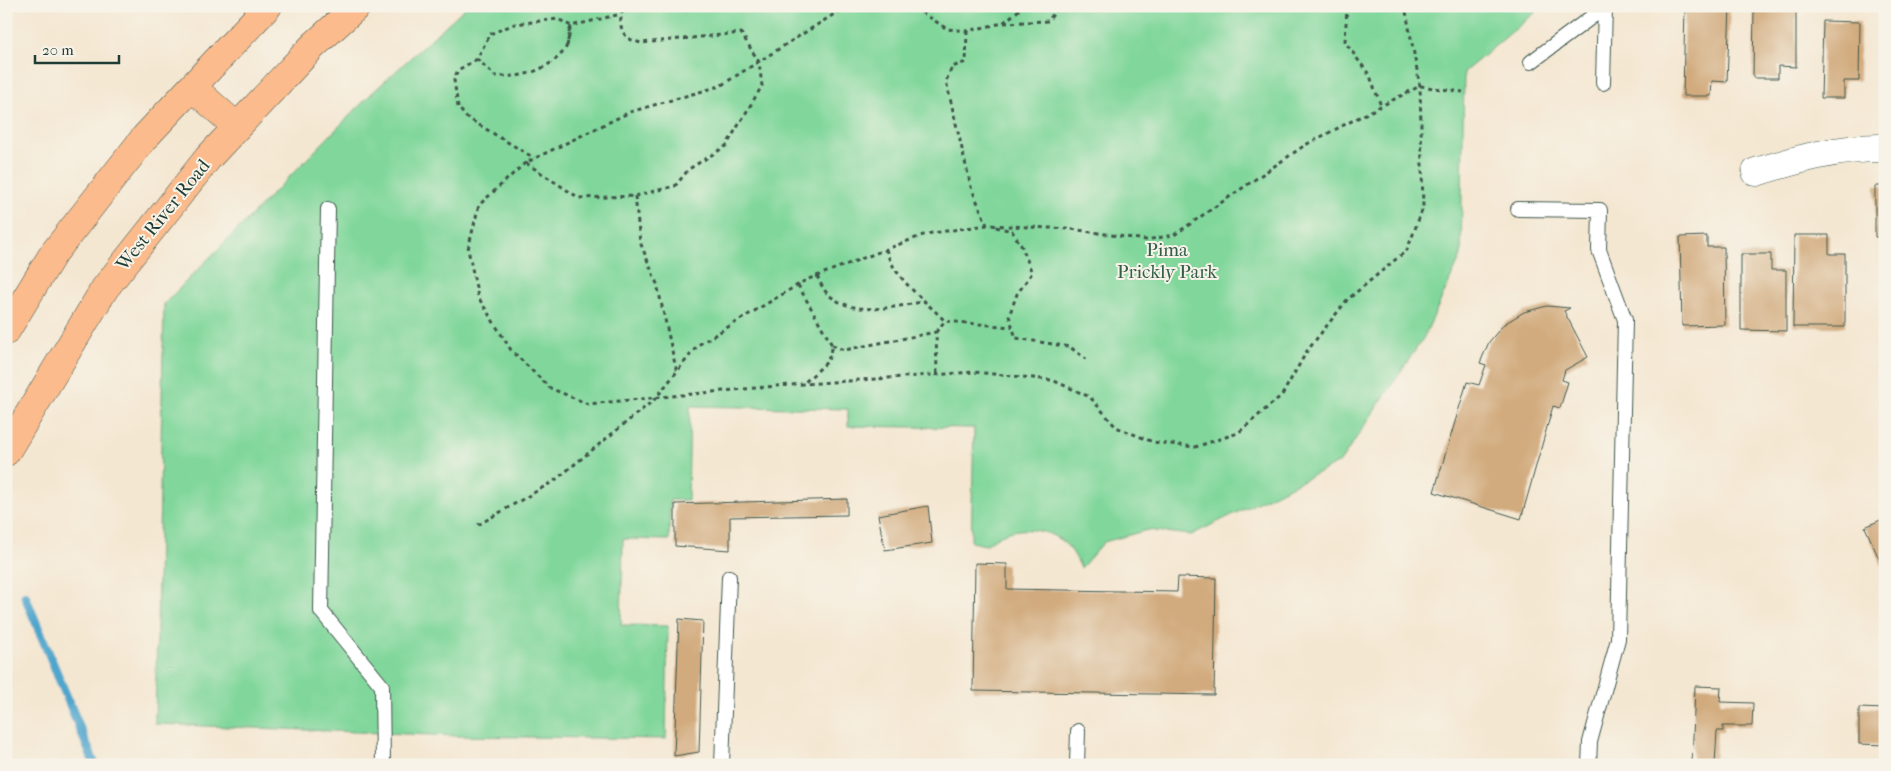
<svg xmlns="http://www.w3.org/2000/svg" width="1891" height="771" font-family="'IM FELL French Canon',serif">
<style>
.green{fill:#81d79b;stroke:#508a68}
.lines{fill:none;stroke-linecap:round;stroke-linejoin:round}
.stream{stroke:#50a6cc;stroke-width:9}
.building{fill:#d1aa7d}
.lane-casing{stroke:#3f564c;stroke-width:16}
.street-casing{stroke:#3f564c;stroke-width:29}
.primary-casing{stroke:#3f564c;stroke-width:29}
.path{stroke:#3f564c;stroke-width:3;stroke-dasharray:4 4;stroke-linecap:butt}
.lane{stroke:#fff;stroke-width:14}
.street{stroke:#fff;stroke-width:28}
.primary{stroke:#fbbb8c;stroke-width:28}
.labels{text-anchor:middle;dominant-baseline:central;stroke-width:4;stroke-linejoin:round;paint-order:stroke}
.street-label{font-size:19px;fill:#1f3d34;stroke:#f7f3e8}
.park-label{font-size:19px;fill:#335c49;stroke:#f7f3e8}
</style>
<rect width="100%" height="100%" fill="#f7f3e8"/>
<filter id="ink" filterUnits="userSpaceOnUse"><feTurbulence type="fractalNoise" baseFrequency=".02" numOctaves="2"/><feDisplacementMap in="SourceGraphic" scale="10" xChannelSelector="R" yChannelSelector="G"/><feConvolveMatrix kernelMatrix="1 2 1 2 8 2 1 2 1" color-interpolation-filters="sRGB"/></filter>
<filter id="wash" filterUnits="userSpaceOnUse"><feTurbulence type="fractalNoise" baseFrequency=".0096" numOctaves="4" result="noise"/><feDisplacementMap in="SourceGraphic" scale="20" xChannelSelector="R" yChannelSelector="G"/><feGaussianBlur stdDeviation="1.12" result="paint"/><feColorMatrix in="noise" values="0 0 0 0 0 0 0 0 0 0 0 0 0 0 0 0 0 1.4 0 .05"/><feComposite in="paint" operator="in"/></filter>
<g filter="url(#wash)">
<rect width="100%" height="100%" fill="#f4e7d2"/>
<path class="green" d="M467,6H1543L1464,72L1461,256L1424,337L1340,462L1191,535L1147,530L1104,542L1081,568C1078,562 1075,555 1071,550C1055,529 1022,524 999,536C995,538 990,542 986,545L971,542L974,428L848,426V409L690,406L688,500H670L669,540L623,539L621,625L668,626L666,739L458,736L155,724L164,304L371,94Z"/>
<g class="lines">
<path class="stream" d="M25,596L95,765"/>
</g>
<g id="blocks">
<path class="building" d="M1685,6H1730L1727,82L1712,81L1711,96H1683Z
M1754,6H1796V67L1778,66V78H1753Z
M1823,21L1860,22L1859,81H1844V98H1821Z
M1875,186H1885V237H1875Z
M1794,235H1829V254H1845V327H1793Z
M1707,236V247H1724L1725,325L1682,326L1680,237Z
M1741,254H1771V270H1786V331L1741,330Z
M1547,306L1570,308L1564,311L1588,357L1565,370L1562,380L1568,382L1560,408L1553,406L1521,519L1434,492L1467,382L1479,385L1486,365L1480,363L1489,342L1504,324L1524,312Z
M847,499V515L730,517V550L675,546V504Z
M928,506L932,543L885,550L878,515Z
M1885,518V567L1883,568L1865,527Z
M975,563L1007,564V589L1177,592L1178,577L1216,578L1214,695L973,691Z
M679,619L703,621L699,752L674,756Z
M1695,686L1721,687L1720,702L1753,703L1752,726H1723V731H1717L1715,764L1692,763Z
M1859,708L1885,709V745L1859,744Z"/>
</g>
</g>
<g filter="url(#ink)">
<use href="#blocks" fill-opacity="0" stroke="#3f564c" stroke-width="1"/>
<g class="lines">
<g class="lane-casing">
<path id="lane" d="M1531,62L1605,7
M1603,83L1605,6
M328,209L321,611L382,686L383,765
M1518,209L1600,210L1599,250L1625,320L1618,639L1590,742L1589,765
M722,765L729,577
M1077,765L1078,731"/>
</g>
<g class="street-casing">
<path id="street" d="M1756,172C1799,159 1840,147 1885,148"/>
</g>
<g class="primary-casing">
<path id="primary" d="M192,87L237,127
M6,331L53,254L145,137L268,6
M6,452L105,288L208,158L313,46L357,6"/>
</g>
<path class="path" d="M847,6L720,86L630,112L525,163L479,205L468,249L478,297L511,350L550,388L588,404L776,386L974,372L1052,380L1090,397L1116,427L1153,442L1195,447L1238,433L1282,395L1307,351L1347,300L1407,250L1423,208L1420,86L1405,6
M917,6L920,11L947,29L967,31L1003,23L1024,6
M1347,6L1345,42L1370,76L1381,106
M1004,23L1048,21L1059,6
M967,31L966,62L952,67L946,81L971,187L987,225
M567,46L571,26C568,33 569,39 567,45C562,59 539,71 526,74C516,77 505,76 495,76L477,59L490,34L515,24L558,19L571,26L621,14
M477,59L458,70L454,80L458,107L466,117L534,158
M526,163L579,198L635,196L675,186L689,169L726,146L762,86L759,62L741,33L641,43C638,42 633,41 630,39C618,32 619,16 625,6
M635,196L640,242L657,284L677,373
M996,227L1012,231L1022,247L1032,273L1017,294L1009,316L1016,338L1070,347L1086,359
M886,249C893,278 925,300 945,321
M817,276C820,282 824,292 830,296C857,317 895,307 926,301
M798,285L832,345L828,361L803,384
M936,332L945,321L1012,327
M832,345L844,350L936,332L937,374
M478,525L554,481L655,399L698,345L806,280L926,234L987,225L1071,229L1146,240L1174,235L1305,145L1420,86L1463,92"/>
<use href="#lane" class="lane"/>
<use href="#street" class="street"/>
<use href="#primary" class="primary"/>
</g>
</g>
<g class="labels">
<g class="street-label">
<text transform="translate(163 215) rotate(-51)">West River Road</text>
</g>
<g class="park-label">
<text x="1167" y="250">Pima<tspan x="1167" dy="22">Prickly Park</tspan></text>
</g>
</g>
<rect width="1891" height="771" fill="none" stroke="#f7f3e8" stroke-width="25"/>
<path d="M35 55v8h84v-8" fill="none" stroke="#1f3d34" stroke-width="2.5"/>
<text x="42" y="55" font-size="15" fill="#1f3d34" stroke="#f7f3e8" stroke-width="4" paint-order="stroke">20 m</text>
</svg>
